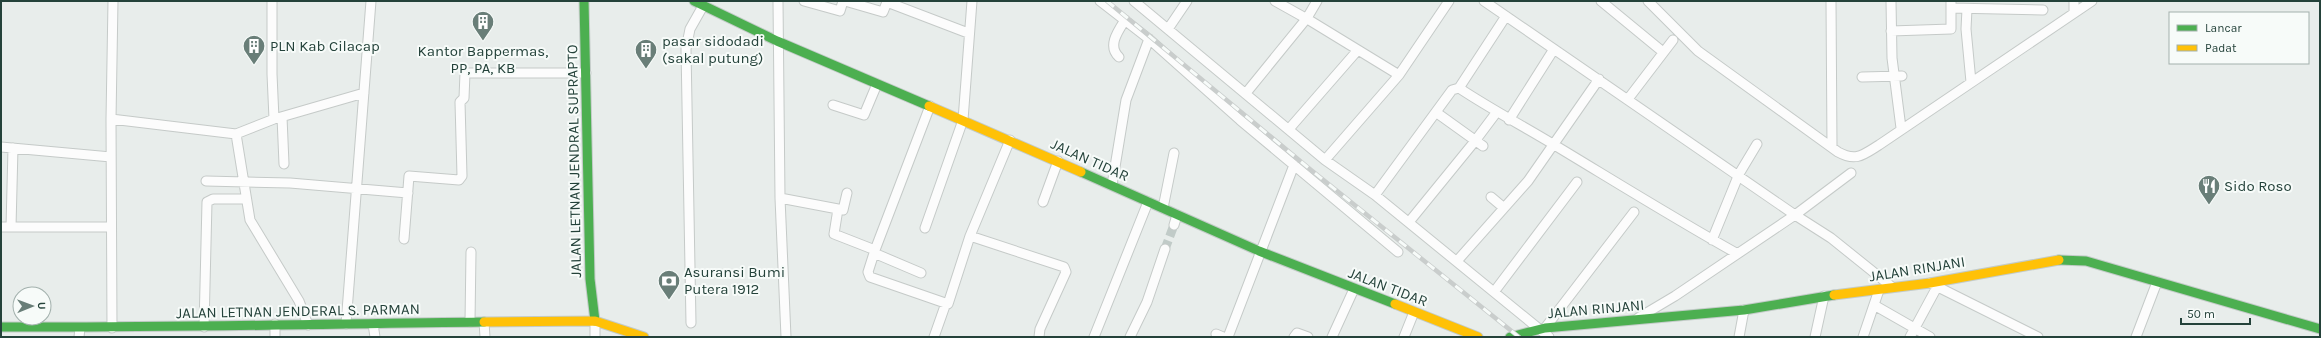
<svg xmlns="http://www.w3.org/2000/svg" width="2321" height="338" font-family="Karla,sans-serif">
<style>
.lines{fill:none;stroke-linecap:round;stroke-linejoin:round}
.street-tunnel{stroke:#c1cbc8;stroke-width:9;stroke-dasharray:9 4.5;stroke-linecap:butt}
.street-casing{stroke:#c5cac8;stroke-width:11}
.fast-casing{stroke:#c3cbc8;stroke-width:11}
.slow-casing{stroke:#c3cbc8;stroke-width:11}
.street{stroke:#fcfcfc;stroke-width:9}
.fast{stroke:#4caf50;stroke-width:9}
.slow{stroke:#ffc107;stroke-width:9}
.rail-casing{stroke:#c9cdcc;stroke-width:4.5}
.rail{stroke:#f7fbf9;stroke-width:3;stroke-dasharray:9;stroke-linecap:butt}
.labels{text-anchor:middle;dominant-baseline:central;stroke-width:4;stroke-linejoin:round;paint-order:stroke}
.poi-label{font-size:15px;fill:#24423a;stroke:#f7fbf9;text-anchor:start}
.street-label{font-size:15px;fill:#24423a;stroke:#f7fbf9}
</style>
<rect width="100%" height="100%" fill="#e8edeb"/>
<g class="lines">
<path class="street-tunnel" d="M1165,249L1174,225"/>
<g class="street-casing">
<path id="street" d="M272,1V74L274,119
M778,1L780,198L786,337
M804,1L840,11L843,1
M845,1L883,12L887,2L968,33
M1100,1L1149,39L1240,120L1398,252
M1134,1L1325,160L1375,195L1549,337
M1275,1L1309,20L1399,75
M1484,1L1795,215L1675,296L1638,318
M1601,1L1663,52
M1648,1L1698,51L1838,152C1856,162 1863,155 1879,145L2092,1
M1831,1L1832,147
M1891,1L1892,58L1901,128
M1951,8L2043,10
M1967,9L1966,29L1971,82
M2074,12V1
M1168,29L1187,1
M1891,31L1951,29V1
M1119,57C1107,46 1118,31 1125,20
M1862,77L1902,76
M1459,88L1506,16
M1246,93L1307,18L1317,1
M1628,99L1673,40
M833,105L864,115L877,84
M1437,113L1483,146
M282,117L284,164
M111,119L236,134
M1509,120L1554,49
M1289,129L1357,51
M1,147L111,157
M1325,160L1399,75L1449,1
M1851,173L1795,215L1831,238L1892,287
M206,181L290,183L408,193
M1112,185L1126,100L1149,39
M1375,195L1452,90L1459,88C1492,110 1527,128 1561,149C1619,184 1677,220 1736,253
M1491,197L1504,208
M780,198L838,209L834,234L875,250L930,106
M1043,202L1058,161
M1163,208L1174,153
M838,209L843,210L847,193
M1409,222L1475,141L1496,113
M1174,225L1177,215
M1,227H111
M11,227L13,148
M925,228L963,120L972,1
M970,236L1064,267L1066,272L1040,329L1039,337
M404,239L409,176L459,180L462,176L460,102L464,98L465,73H586
M1712,240L1739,174L1757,144
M875,250L868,272L870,277L948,304L970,236L1010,140
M874,253L921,273
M1457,261L1528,181L1599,79
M1930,283L2038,337
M1494,292L1577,182
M1874,305L1930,337
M595,321V337
M470,322L471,252
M484,322L485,337
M691,323L686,49L690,29L703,6
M275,324V337
M346,324L371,1
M373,324L375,337
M308,325L299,301L250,220L236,134L274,119L364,93
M204,327L207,202L213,199H246
M112,328L111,119L113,1
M1545,328L1634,212
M1216,334L1223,337
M79,337L80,328
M934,337L946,303
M1094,337L1148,202
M1130,337L1147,302L1165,249
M1228,337L1294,165
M1294,337L1297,333L1308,337
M1332,337L1354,289
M1404,337L1414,312
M1739,337L1744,310
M1815,337L1824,296
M1863,337L1879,290
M1910,337L1937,287
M2136,337L2157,282"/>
</g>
<g class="fast-casing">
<path id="fast" d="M584,1L590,279L595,321
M694,1L777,41L929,106
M1081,172L1259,251L1395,304
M2059,260L2086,261L2320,329
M1,327C162,328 323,324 484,322
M1510,337L1545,328L1744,310L1834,295"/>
</g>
<g class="slow-casing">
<path id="slow" d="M929,106L1081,172
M1834,295L1930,283L2059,260
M1395,304L1478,337
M484,322L595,321L644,337"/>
</g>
<use href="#street" class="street"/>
<use href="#fast" class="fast"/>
<use href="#slow" class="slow"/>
<g class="rail-casing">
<path id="rail" d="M1107,1L1311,170L1519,337"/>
</g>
<use href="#rail" class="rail"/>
</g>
<defs>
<g id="building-pin" transform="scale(1.15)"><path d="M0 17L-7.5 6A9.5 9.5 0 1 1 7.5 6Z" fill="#697e78" stroke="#f7fbf9"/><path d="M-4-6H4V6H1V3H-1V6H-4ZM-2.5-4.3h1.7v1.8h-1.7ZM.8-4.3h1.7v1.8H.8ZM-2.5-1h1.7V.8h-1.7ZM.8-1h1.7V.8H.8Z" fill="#fff"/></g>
<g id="restaurant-pin" transform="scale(1.15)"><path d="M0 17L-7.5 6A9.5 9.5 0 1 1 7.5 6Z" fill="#697e78" stroke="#f7fbf9"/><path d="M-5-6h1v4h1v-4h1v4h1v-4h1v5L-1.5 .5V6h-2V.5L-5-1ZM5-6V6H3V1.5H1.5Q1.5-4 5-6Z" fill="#fff"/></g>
<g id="bank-pin" transform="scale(1.15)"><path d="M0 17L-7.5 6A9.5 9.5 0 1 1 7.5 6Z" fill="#697e78" stroke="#f7fbf9"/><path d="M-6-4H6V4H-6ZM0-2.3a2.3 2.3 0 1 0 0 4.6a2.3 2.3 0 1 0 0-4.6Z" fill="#fff"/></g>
</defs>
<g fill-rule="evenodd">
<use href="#building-pin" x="483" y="22"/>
<use href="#building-pin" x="254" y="46"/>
<use href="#building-pin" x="646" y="50"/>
<use href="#restaurant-pin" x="2209" y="186"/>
<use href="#bank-pin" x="669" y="281"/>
</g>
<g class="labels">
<g class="poi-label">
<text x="662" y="41">pasar sidodadi<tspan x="662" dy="17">(sakal putung)</tspan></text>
<text x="270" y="46">PLN Kab Cilacap</text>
<text x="483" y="51" text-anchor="middle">Kantor Bappermas,<tspan x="483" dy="17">PP, PA, KB</tspan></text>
<text x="2224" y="186">Sido Roso</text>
<text x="684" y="272">Asuransi Bumi<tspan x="684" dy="17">Putera 1912</tspan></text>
</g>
<g class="street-label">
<text transform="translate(1090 160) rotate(24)">JALAN TIDAR</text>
<text transform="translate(574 161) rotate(-91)">JALAN LETNAN JENDRAL SUPRAPTO</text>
<text transform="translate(1917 269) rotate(-9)">JALAN RINJANI</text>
<text transform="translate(1388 287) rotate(21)">JALAN TIDAR</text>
<text transform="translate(1596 309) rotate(-5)">JALAN RINJANI</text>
<text transform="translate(298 311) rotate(-1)">JALAN LETNAN JENDERAL S. PARMAN</text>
</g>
</g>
<rect width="2321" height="338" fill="none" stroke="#24423a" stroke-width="4"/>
<rect x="2169" y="12" width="140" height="52" fill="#f7fbf9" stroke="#a3b1ad"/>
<rect x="2177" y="25" width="20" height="6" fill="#4caf50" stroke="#a3b1ad"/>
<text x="2205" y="32" font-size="12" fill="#24423a">Lancar</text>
<rect x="2177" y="45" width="20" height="6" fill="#ffc107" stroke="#a3b1ad"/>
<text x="2205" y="52" font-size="12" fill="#24423a">Padat</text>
<g transform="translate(32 306) rotate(89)"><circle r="19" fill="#f7fbf9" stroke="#a3b1ad"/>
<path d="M0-3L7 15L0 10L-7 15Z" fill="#697e78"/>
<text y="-6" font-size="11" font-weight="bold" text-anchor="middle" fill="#24423a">U</text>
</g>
<path d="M2181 318v6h69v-6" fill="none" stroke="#24423a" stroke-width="2"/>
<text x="2187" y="318" font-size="12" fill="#24423a" stroke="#f7fbf9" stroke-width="3" paint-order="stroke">50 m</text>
</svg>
